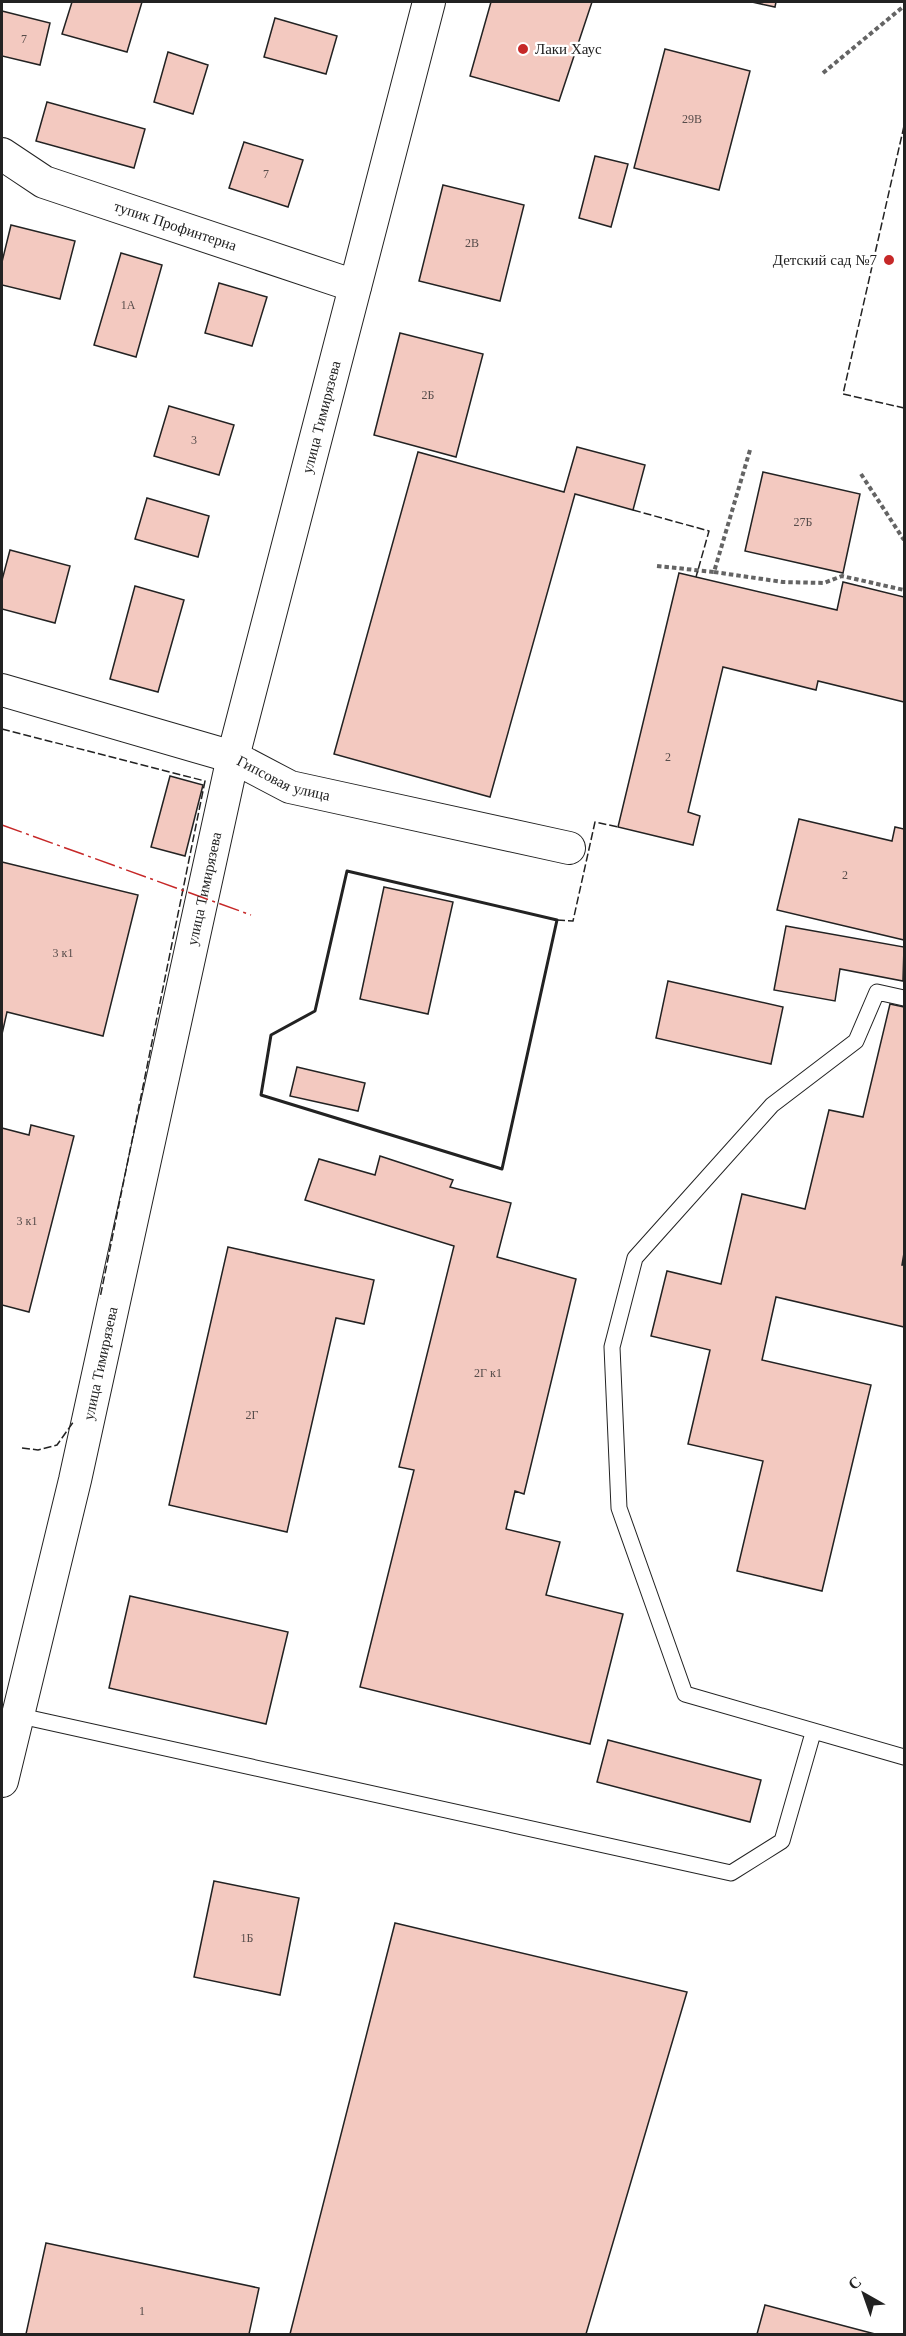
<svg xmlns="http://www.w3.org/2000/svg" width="906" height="2336" font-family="Georgia,serif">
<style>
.building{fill:#f3c9c0;stroke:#222;stroke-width:1.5}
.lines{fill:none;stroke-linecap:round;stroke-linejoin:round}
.lane-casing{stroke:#222;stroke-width:17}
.street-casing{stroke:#222;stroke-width:34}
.path{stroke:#646464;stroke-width:4;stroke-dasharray:4.5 3;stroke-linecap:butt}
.lane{stroke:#fff;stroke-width:15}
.street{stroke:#fff;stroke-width:32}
.fence{stroke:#222;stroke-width:1.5;stroke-dasharray:8 3;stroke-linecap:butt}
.wall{stroke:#222;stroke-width:3}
.power{stroke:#c62828;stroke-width:1.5;stroke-dasharray:21 4.5 3 4.5;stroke-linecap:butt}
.poi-dot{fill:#c62828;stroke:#fff;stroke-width:2}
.labels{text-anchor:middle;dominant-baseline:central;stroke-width:4.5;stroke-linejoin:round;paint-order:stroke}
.number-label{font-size:12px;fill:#564c4a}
.poi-label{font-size:15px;fill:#222;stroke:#fff;text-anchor:start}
.street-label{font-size:15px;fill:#222;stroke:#fff}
</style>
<rect width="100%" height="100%" fill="#fff"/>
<path class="building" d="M72,2H142L127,52L62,34Z
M491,2H592L559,101L470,76Z
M752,2H776L775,7Z
M2,11L50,23L40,65L2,56Z
M275,18L337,36L326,74L264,57Z
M665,49L750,71L719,190L634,168Z
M168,52L208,65L193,114L154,102Z
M47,102L145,129L134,168L36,141Z
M244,142L303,160L288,207L229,188Z
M595,156L628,164L611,227L579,218Z
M443,185L524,205L500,301L419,281Z
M11,225L75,241L60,299L2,285V262Z
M121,253L162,265L136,357L94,345Z
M219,283L267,297L252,346L205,333Z
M400,333L483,354L456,457L374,435Z
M169,406L234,425L219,475L154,456Z
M577,447L645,465L633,510L575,494L490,797L334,754L418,452L564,492Z
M763,472L860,494L843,573L745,551Z
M147,498L209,516L198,557L135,539Z
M10,550L70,566L55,623L2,609V580Z
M679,573L837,610L843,582L904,597V702L818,681L816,690L723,667L688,812L700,816L693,845L618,827Z
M135,586L184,600L158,692L110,679Z
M170,776L203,785L185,856L151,847Z
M799,819L892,841L895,827L904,829V940L777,910Z
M2,862L138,895L103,1036L7,1012L2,1034Z
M384,887L453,902L428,1014L360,999Z
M786,926L904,947L903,981L840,969L835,1001L774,990Z
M668,981L783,1007L771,1064L656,1038Z
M890,1004L904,1007V1253L902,1265H904V1327L776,1297L762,1360L871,1385L822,1591L737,1571L763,1461L688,1444L710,1350L651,1336L667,1271L721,1284L742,1194L805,1209L829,1110L863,1117Z
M297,1067L365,1083L358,1111L290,1096Z
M31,1125L74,1136L29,1312L2,1305V1128L29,1135Z
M380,1156L453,1180L450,1187L511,1203L497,1257L576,1279L524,1494L515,1491L506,1529L560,1542L546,1595L623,1614L590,1744L360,1687L414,1470L399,1467L454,1246L305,1200L319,1159L375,1175Z
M228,1247L374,1280L364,1324L336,1318L287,1532L169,1505Z
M130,1596L288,1632L266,1724L109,1688Z
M608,1740L761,1780L750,1822L597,1782Z
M214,1881L299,1898L280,1995L194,1977Z
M395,1923L687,1992L586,2334H290Z
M46,2243L259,2288L249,2334H26Z
M765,2305L875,2334H757Z"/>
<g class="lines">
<g class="lane-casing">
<path id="lane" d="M904,998L877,992L856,1041L772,1105L635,1258L612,1347L619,1508L685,1694L904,1757
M16,1715L731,1873L782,1841L813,1733"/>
</g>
<g class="street-casing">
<g id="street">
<path id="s1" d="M2,154L44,182L355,286"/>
<path id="s2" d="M2,690L233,757L290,787L569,848"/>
<path id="s3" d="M2,1781L75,1480L233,757L429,2"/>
</g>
</g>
<path class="path" d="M823,73L904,6
M861,474L904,540
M657,566L714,572L750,450
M714,572L783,582L824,583L842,576L904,590"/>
<use href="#lane" class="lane"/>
<use href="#street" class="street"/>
<path class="fence" d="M904,126L843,394L904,408
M633,510L709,531L696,577
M2,729L205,781L100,1298
M557,920L573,921L595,822L618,827
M22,1448L38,1450L57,1445L74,1421"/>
<path class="wall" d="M347,871L557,920L502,1169L261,1095L271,1035L315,1011Z"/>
<path class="power" d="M2,825L251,915"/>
</g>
<g class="poi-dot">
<circle cx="523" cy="49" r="6"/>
<circle cx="889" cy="260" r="6"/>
</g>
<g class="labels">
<g class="number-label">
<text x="24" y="39">7</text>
<text x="692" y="119">29В</text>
<text x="266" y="174">7</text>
<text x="472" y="243">2В</text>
<text x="128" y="305">1А</text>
<text x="428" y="395">2Б</text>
<text x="194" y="440">3</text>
<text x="803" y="522">27Б</text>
<text x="668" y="757">2</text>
<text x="845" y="875">2</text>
<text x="63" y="953">3 к1</text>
<text x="27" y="1221">3 к1</text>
<text x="488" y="1373">2Г к1</text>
<text x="252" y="1415">2Г</text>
<text x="247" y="1938">1Б</text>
<text x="142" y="2311">1</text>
</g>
<g class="poi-label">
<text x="535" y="49">Лаки Хаус</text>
<text x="877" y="260" text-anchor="end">Детский сад №7</text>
</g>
<g class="street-label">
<text stroke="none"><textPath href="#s1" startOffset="189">тупик Профинтерна</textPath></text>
<text stroke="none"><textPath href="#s3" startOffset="1401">улица Тимирязева</textPath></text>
<text stroke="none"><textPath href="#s2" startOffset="296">Гипсовая улица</textPath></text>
<text stroke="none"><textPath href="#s3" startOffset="915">улица Тимирязева</textPath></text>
<text stroke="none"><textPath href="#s3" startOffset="429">улица Тимирязева</textPath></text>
</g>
</g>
<rect width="906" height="2336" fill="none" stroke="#222222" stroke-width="6"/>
<g transform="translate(864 2294) rotate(320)" stroke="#ffffff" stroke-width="4.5" paint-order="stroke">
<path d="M0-4.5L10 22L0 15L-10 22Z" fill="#222222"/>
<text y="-9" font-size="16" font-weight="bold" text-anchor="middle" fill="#222222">С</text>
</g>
</svg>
